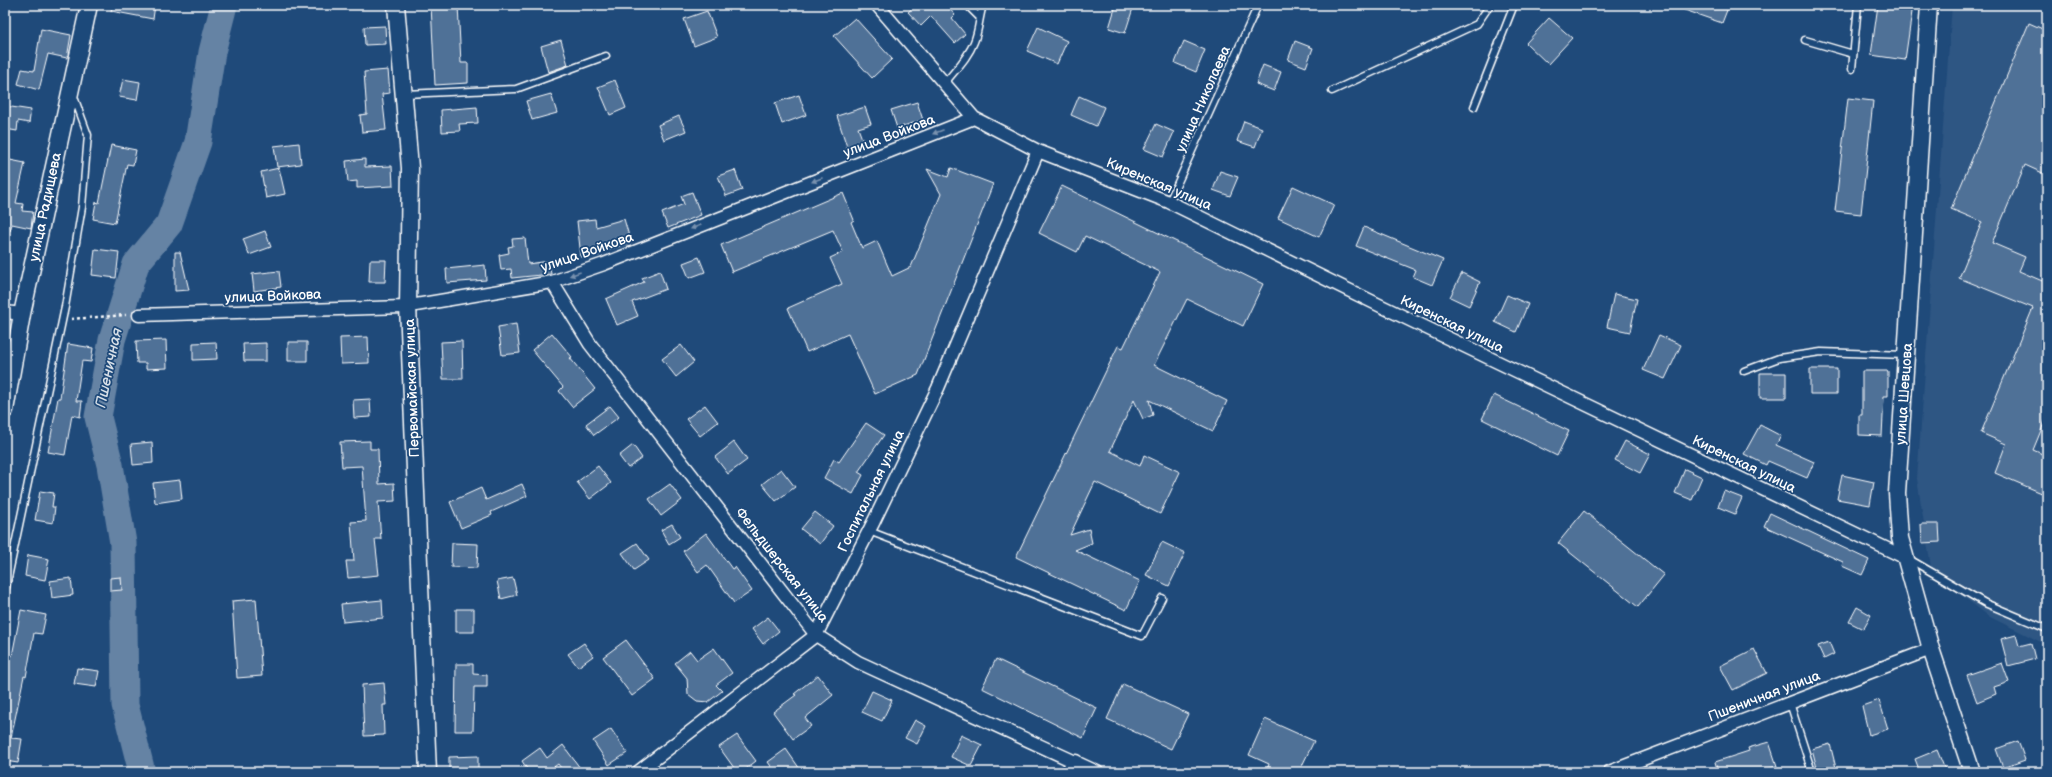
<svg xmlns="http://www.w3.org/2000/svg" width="2052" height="777" font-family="'Balsamiq Sans',sans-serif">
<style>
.built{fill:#2e5683}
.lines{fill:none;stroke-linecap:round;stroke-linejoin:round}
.river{stroke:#6583a4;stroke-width:27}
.building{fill:#507197;stroke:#fff}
.lane-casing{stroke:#fff;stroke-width:9}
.street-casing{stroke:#fff;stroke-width:15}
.secondary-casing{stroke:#fff;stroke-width:19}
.path{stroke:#fff;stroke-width:2.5;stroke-dasharray:3 3;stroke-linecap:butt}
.lane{stroke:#1f4a7a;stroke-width:6}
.street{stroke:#1f4a7a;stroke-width:12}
.secondary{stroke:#1f4a7a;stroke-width:16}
.oneway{fill:#7992af}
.labels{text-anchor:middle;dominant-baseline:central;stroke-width:3.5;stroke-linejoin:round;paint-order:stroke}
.street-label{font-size:14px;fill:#fff;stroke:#1f4a7a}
.water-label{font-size:15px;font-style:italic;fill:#d8e0e8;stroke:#1f4a7a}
</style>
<rect width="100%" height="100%" fill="#1f4a7a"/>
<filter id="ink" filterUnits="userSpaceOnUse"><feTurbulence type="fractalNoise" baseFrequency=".025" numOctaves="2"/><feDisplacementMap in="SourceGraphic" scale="8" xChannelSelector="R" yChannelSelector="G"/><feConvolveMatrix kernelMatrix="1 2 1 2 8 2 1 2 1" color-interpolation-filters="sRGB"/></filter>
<g filter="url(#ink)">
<path class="built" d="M1952,5H2047V645L1990,617L1932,573L1917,479Z"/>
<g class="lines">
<path class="river" d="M142,772L125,705L123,543L110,465L98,417L112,340L136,264L169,224L198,142L212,52L224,5"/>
</g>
<path class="building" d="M112,5H155L153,19L111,11Z
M431,5H458L461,63H468V83L435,85Z
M916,5H946L955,15L952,18L965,34L955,43L931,16L921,26L908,12Z
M1116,5H1134L1125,33L1109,28Z
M1676,5H1729L1722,23L1676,7Z
M1878,5H1913L1905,60L1871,55Z
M707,11L717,37L694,46L684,19Z
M855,18L892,59L872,78L834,36Z
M1549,18L1572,38L1548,64L1526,43Z
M2029,23L2047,31V175L2025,165L1992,243L2025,257L2019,271L2047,283V416L2033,450L2047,456V487L2044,494L1995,473L2006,444L1981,433L2033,308L1959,278L1982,222L1951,209Z
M385,26L386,44L365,45L364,27Z
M1038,27L1067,41L1057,64L1027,51Z
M41,29L71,35L67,58L48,54L39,90L18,84L22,69L34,71Z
M561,40L568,65L548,72L541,46Z
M1184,41L1205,50L1196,72L1175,63Z
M1295,41L1313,48L1306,67L1288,60Z
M1263,65L1281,72L1274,91L1256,84Z
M388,70L390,93L382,94L386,130L362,132L360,115L367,114L364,72Z
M123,79L140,82L137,100L119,97Z
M615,80L626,108L610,115L598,87Z
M551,94L557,113L532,120L526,101Z
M799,95L806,115L782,124L775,103Z
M1079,96L1104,107L1096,126L1071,115Z
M1848,98L1873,101L1861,214L1835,211Z
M917,102L923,120L897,128L891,110Z
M5,106L31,110L29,123L18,121L17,131L5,129Z
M477,107L478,123L459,124L460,131L442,132L441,110Z
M865,107L871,124L858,128L864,144L848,150L837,116Z
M679,116L686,131L664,140L658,125Z
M1244,121L1262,128L1255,147L1237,141Z
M1156,124L1174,132L1163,157L1144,149Z
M299,143L301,164L277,167L274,146Z
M111,145L136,150L133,165L127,164L115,223L93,219L96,202L99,203Z
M5,159L25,163L16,203L23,204L22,211L33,212L31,228L12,224L10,231L5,230Z
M365,159V167L392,166L393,186L357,188V181L348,182L346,161Z
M279,168L285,194L266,198L261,172Z
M951,168L993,184L918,375L875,394L848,334L807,352L788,308L842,284L830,258L843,252L833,230L732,272L721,245L843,193L854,220L851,222L862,248L877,241L892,276L911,267L941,194L927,169L948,177Z
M735,170L742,190L726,196L718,176Z
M1220,171L1238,177L1230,196L1213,190Z
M1062,186L1263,284L1243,326L1187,299L1154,365L1227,401L1213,431L1149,400L1153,415L1143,419L1134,400L1110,451L1140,466L1144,455L1180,472L1160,514L1095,482L1070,535L1089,529L1092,543L1075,550L1140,581L1126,610L1016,557L1118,346L1123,348L1160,272L1085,236L1077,252L1039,233Z
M1293,186L1334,205L1319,237L1278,218Z
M692,192L701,215L668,228L662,213L684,204L681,196Z
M595,219L596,227L624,219L631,243L599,252L600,255L581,257L577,221Z
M1364,227L1443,260L1432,285L1413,277L1416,270L1356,246Z
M265,231L271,247L249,255L243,239Z
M525,238L528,264L549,261L551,274L512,278L511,269L501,270L499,255L509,253L508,247L513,246L512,239Z
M95,249L119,252L116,278L92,275Z
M175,252H180L189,290L175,291Z
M699,257L705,272L689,278L683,263Z
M370,260H386L385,282H369Z
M485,265L486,280L447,283L446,269Z
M279,271L281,287L254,291L252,274Z
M660,271L666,289L632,302L638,316L617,325L606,299L644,282L642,278Z
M1462,273L1480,282L1469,306L1450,297Z
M1614,294L1637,299L1630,332L1607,327Z
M1507,295L1528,304L1516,332L1495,322Z
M516,324L520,353L502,355L498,327Z
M552,333L572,357L570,358L595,389L572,407L559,391L563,387L532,350Z
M1659,335L1681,345L1665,379L1643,370Z
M368,337L369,363L341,364L340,338Z
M166,340L167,368L146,369V363H137L136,341Z
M462,341L463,379H443L441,342Z
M216,342L217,359L193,360V343Z
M288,342H307V361H288Z
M266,343V361H244L243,344Z
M68,344L93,348L91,362L82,361L76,401H82L80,417L72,415L65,455L48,452L58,398H60Z
M681,345L694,362L676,377L662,359Z
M1810,369H1837V394H1810Z
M1862,371H1888V396H1884L1882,436L1859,435V415H1862Z
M1760,373H1786V398H1760Z
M1494,395L1569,431L1557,456L1482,419Z
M370,399L371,417L354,418L353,400Z
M705,405L718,422L700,436L686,419Z
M610,406L619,417L594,435L586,424Z
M866,423L884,435L858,472L863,475L853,494L824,478L834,459L839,462Z
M1760,425L1781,436L1776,445L1814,462L1807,478L1768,461L1766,465L1744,454Z
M370,441V449H378L379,484L394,483L395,501L378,502L381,539H375L379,575L348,578L346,561H354L351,522L366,521L362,466L342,467L340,442Z
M1625,441L1650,454L1640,473L1615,460Z
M152,442L153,463L133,465L131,444Z
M734,442L747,460L728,474L715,457Z
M633,445L642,458L628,468L619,456Z
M598,466L611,483L590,499L577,482Z
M781,469L795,487L776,501L762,484Z
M1685,469L1702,477L1692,500L1675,493Z
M1842,475L1874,482L1870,505L1837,499Z
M180,480L182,499L155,503L153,483Z
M522,484L527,496L491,512L492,515L461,528L450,502L481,488L486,500Z
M670,484L682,500L661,516L649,499Z
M40,491L54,493L52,507H55L53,523L35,520Z
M1724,491L1742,498L1735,514L1718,507Z
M1584,511L1664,575L1638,607L1558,543Z
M815,512L833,526L820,544L801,529Z
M1770,513L1869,560L1862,575L1842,566L1843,562L1764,526Z
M672,524L680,537L669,544L661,530Z
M1921,524H1939L1940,542L1922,543Z
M706,533L732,569L735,567L752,591L734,603L707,565L698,572L683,551Z
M1162,542L1185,553L1169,586L1146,575Z
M452,543L478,544L477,568L451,567Z
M637,543L649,560L634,570L622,553Z
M28,555L49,559L45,580L25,576Z
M121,577L122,590L110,591V578Z
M71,578L73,595L52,598L50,581Z
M513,578L517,595L501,599L497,581Z
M256,599L262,676L237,678L232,601Z
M382,600L383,618L343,622L341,604Z
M1857,607L1871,615L1863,629L1849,622Z
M456,609H474V632H456Z
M21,610L46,615L42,634L34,633L26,677L24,676L11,738L22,739L18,763L5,761V655L12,656Z
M768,617L779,631L763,644L752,629Z
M2016,635L2019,646L2031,643L2035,659L2008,666L2001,639Z
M626,640L655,679L632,696L603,657Z
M1829,642L1834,654L1824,659L1818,646Z
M584,643L593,656L578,667L568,654Z
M714,648L732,673L716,685L722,691L708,702L697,701L688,694L687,678L675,663L690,651L697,660Z
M1754,649L1767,673L1733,690L1720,666Z
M996,659L1097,708L1083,738L982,688Z
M2002,663L2009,682L1994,687L1996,694L1977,702L1967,675Z
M456,664H473V674L487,675V687H474L473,731H455Z
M77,668L99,671L96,687L74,684Z
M818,675L833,695L805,718L811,726L793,739L773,712L796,695L794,694Z
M384,683L386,705H383L384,735L364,736L362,685Z
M1123,684L1188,714L1171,749L1107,719Z
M872,691L892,700L882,721L862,712Z
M1879,700L1888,729L1869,735L1862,706Z
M1265,719L1314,741L1299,772H1266L1269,764L1249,755Z
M915,720L926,726L917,744L905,738Z
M611,729L627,753L609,765L593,741Z
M737,735L756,761L742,772H737L719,747Z
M961,735L982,745L971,766L951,757Z
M2018,741L2025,760L2003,768L1996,749Z
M1769,742L1777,766L1758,772H1718L1715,762L1749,751L1748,748Z
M1830,744L1837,772H1818L1812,749Z
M563,745L583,772H564L558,764L547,772H529L522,761L540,748L547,758Z
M786,749L802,772H775L768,762Z
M1937,750L1946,772H1920L1915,759Z
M478,756V772H449V757Z"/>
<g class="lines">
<g class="lane-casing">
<path id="lane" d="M967,5L979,17
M1805,40L1853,54
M1852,69L1858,5
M945,83C955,70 968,58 974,42C979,31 979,17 983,5
M1332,91L1477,24L1490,5
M405,94L516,89L606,56
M1474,107L1514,5
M1169,202L1258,5
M1744,371L1779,358L1821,352L1905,355
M869,531L1142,636L1162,598
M1909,559L1985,603L2047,629
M5,592L65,307L82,207L88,135L73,94
M1790,703L1812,772"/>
</g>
<g class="street-casing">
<path id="street" d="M877,5L974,118L1038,151L1169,202L1381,306L1906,558
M552,282L590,344L816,635L858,662L1097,772
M5,312L22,314
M139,315L404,307L552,282L604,264L974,118
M638,772L816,635L874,521L938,388L1038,151
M1066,772L1076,761
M1609,772L1931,649"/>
</g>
<g class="secondary-casing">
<path id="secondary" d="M396,5L410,168L408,306L428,772
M1929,5L1897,493L1900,538L1931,649L1972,772
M5,410L22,314L89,5"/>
</g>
<path class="path" d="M71,319L126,315"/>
<use href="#lane" class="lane"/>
<use href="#street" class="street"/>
<use href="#secondary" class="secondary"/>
</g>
<defs><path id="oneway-solid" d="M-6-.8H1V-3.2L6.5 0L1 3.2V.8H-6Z"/></defs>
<g class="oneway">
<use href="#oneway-solid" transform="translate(938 132) rotate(159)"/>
<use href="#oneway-solid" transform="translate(817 180) rotate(159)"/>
<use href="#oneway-solid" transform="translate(696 227) rotate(159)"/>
<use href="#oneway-solid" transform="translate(575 274) rotate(161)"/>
</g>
</g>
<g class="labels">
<g class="street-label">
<text transform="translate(1203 99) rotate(-66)">улица Николаева</text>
<text transform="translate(889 136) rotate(-21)">улица Войкова</text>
<text transform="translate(1159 184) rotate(23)">Киренская улица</text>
<text transform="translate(45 207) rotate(-78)">улица Радищева</text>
<text transform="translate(587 252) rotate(-19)">улица Войкова</text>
<text transform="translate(273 296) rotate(-2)">улица Войкова</text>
<text transform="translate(1452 324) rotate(26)">Киренская улица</text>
<text transform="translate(412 388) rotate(-92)">Первомайская улица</text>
<text transform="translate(1904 394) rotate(-86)">улица Шевцова</text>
<text transform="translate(1744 464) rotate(26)">Киренская улица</text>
<text transform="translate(871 491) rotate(-64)">Госпитальная улица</text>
<text transform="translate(782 565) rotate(52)">Фельдшерская улица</text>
<text transform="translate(1764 696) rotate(-21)">Пшеничная улица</text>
</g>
<g class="water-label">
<text transform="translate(109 368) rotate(-78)">Пшеничная</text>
</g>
</g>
<rect width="2052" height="777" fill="none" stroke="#1f4a7a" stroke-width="20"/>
<rect x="10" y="10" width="2032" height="757" fill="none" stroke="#fff" stroke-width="1.5" filter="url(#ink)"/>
</svg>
